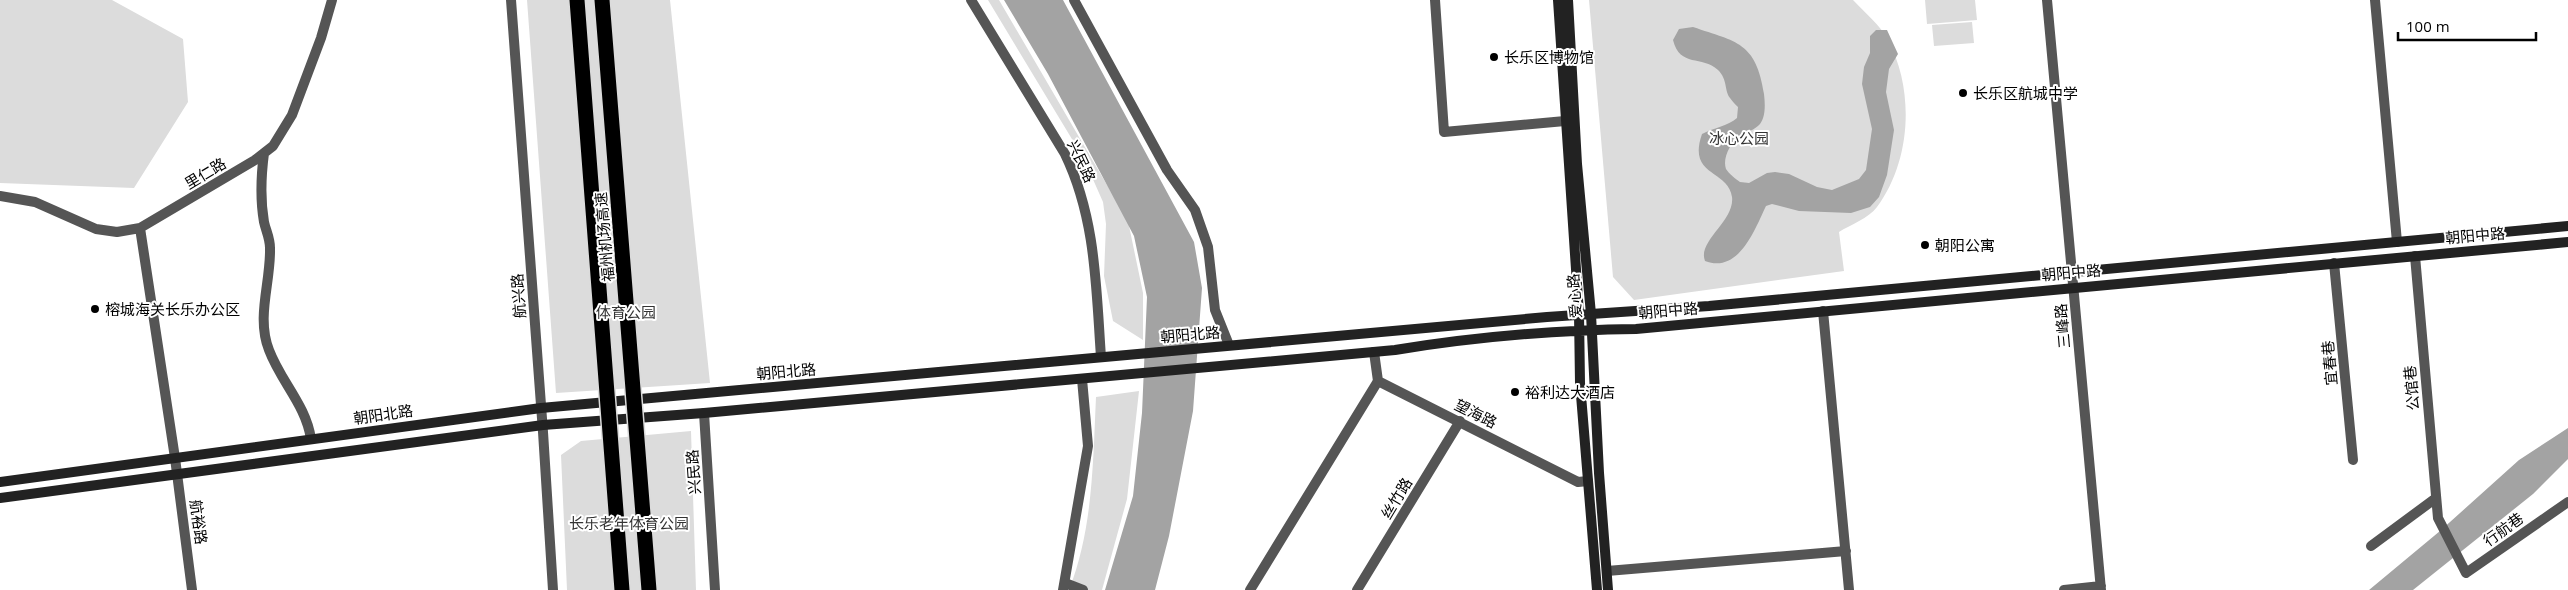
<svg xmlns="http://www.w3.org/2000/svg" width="2568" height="590" font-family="'Open Sans','Noto Sans SC',sans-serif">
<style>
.green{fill:#dcdcdc}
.water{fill:#a3a3a3}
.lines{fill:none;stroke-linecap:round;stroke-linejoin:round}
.minor{stroke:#555;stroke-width:10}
.tertiary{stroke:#555;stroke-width:10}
.secondary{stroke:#222;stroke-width:10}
.motorway-bridge-casing{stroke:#dbdbdb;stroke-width:18;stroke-linecap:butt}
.motorway-bridge{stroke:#000;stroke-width:15}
.poi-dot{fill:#000;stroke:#fff;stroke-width:2}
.labels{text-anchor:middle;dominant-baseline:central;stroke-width:4;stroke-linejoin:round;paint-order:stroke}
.poi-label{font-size:15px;fill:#000;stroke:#fff;text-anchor:start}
.park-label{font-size:15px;fill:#333;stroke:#fff}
.street-label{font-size:15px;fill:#000;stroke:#fff}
</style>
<rect width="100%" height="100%" fill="#fff"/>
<path class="green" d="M0,0H112L183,39L188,102L134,188L0,183Z
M527,0H670L710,383L556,393Z
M988,0H999L1128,221L1143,293V340L1113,321L1104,276L1106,224L1103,202L1084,159Z
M1589,0H1853C1864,12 1881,26 1888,40C1915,91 1911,161 1877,207C1869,218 1850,225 1839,232L1844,271L1634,300L1613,277Z
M1925,0H1975L1977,20L1927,24Z
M1972,22L1974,43L1934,46L1932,25Z
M1139,391L1127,499L1102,590H1069C1093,529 1093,462 1096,397Z
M691,431L696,590H567L561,455L581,441Z"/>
<path class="water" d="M1004,0H1063L1194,242L1202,288L1193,411L1169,536L1155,590H1105L1133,496L1142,413L1147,297L1134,236L1048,74Z
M1693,27C1737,42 1756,42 1764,94C1765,103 1766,116 1760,124C1755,130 1746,132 1740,136C1731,142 1722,158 1726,169C1729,174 1736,179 1740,182L1749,183L1767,173L1775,172L1789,174L1817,187L1832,190L1859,179L1866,170L1872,129L1862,84L1864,67L1870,53V36L1876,30H1887L1898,54L1889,69L1886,92L1894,130L1887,175L1879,197L1870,207L1851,213L1799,211L1772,204L1766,206C1755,229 1739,274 1705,261C1697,241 1735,221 1732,197C1728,169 1687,177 1702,134C1713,128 1728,126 1737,118L1738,107C1735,104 1733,102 1730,98C1724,90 1728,80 1718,70C1702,55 1680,68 1673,40L1679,29Z
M2568,428V459L2533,494L2413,590H2369L2440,531L2519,460Z"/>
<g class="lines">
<path class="minor" d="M971,0L1065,154C1096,218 1096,287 1101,357
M1074,0L1167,170L1195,210L1208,247L1215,310L1229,345
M1435,0L1444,132L1565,121
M2375,0L2397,242
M264,153C261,176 260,199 264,222C266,231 270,238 270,248C271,282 256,317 269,350C281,382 306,405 311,439
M0,196L35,202L96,229L117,232L140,228L255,160L273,146L292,115L321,38L332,0
M140,228L175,458
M2415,256L2438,518L2466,573L2568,502
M2334,263L2353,460
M1823,311L1849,590
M2371,546L2436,498
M1607,571L1846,551
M1065,583L1083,590
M1250,590L1378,381"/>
<path class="tertiary" d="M511,0L543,432L553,590
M2047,0L2101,590
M1374,352L1378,381L1578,482L1588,481
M704,413L715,590
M175,458L192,590
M1063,590L1088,446L1082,379
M1357,590L1460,421
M2064,590L2101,586"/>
<path class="secondary" d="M1558,0L1579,314L1580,383L1597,590
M1568,0L1577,164L1591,314L1599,473L1608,590
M0,482L541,408L1547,317L1709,306L2568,226
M0,498L543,425L704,413L1395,350C1475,337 1555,330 1636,329L2568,242"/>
<g class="motorway-bridge-casing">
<path id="motorway-bridge" d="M577,0L622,590
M602,0L649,590"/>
</g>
<use href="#motorway-bridge" class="motorway-bridge"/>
</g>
<g class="poi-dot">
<circle cx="1494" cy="57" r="5"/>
<circle cx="1963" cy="93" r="5"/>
<circle cx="1925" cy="245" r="5"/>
<circle cx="95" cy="309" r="5"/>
<circle cx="1515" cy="392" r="5"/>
</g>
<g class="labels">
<g class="poi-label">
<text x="1504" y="57">长乐区博物馆</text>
<text x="1973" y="93">长乐区航城中学</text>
<text x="1935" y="245">朝阳公寓</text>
<text x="105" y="309">榕城海关长乐办公区</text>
<text x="1525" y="392">裕利达大酒店</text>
</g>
<g class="park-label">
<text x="1739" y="138">冰心公园</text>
<text x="626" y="312">体育公园</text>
<text x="629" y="523">长乐老年体育公园</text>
</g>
<g class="street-label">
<text transform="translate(1082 161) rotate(65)">兴民路</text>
<text transform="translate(205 173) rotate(-31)">里仁路</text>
<text transform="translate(2475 235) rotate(-5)">朝阳中路</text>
<text transform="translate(604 237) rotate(-95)">福州机场高速</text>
<text transform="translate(2071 272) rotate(-5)">朝阳中路</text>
<text transform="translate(518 296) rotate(-94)">航兴路</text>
<text transform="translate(1574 296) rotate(-94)">爱心路</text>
<text transform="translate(1668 310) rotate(-5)">朝阳中路</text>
<text transform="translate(2062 326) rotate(-95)">三峰路</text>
<text transform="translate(1190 334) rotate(-5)">朝阳北路</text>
<text transform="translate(2329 363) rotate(-95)">宜春巷</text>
<text transform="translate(786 371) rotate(-5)">朝阳北路</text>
<text transform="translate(2411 388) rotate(-95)">公馆巷</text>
<text transform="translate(1476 413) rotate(27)">望海路</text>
<text transform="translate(383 414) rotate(-8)">朝阳北路</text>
<text transform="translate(693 472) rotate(-94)">兴民路</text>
<text transform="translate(1396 498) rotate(-59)">丝竹路</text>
<text transform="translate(199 522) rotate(82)">航裕路</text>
<text transform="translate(2503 529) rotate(-36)">行航巷</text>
</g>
</g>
<path d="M2398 32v8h138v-8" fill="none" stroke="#000000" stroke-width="2.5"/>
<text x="2406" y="32" font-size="15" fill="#000000" stroke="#ffffff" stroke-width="4" paint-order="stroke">100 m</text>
</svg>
